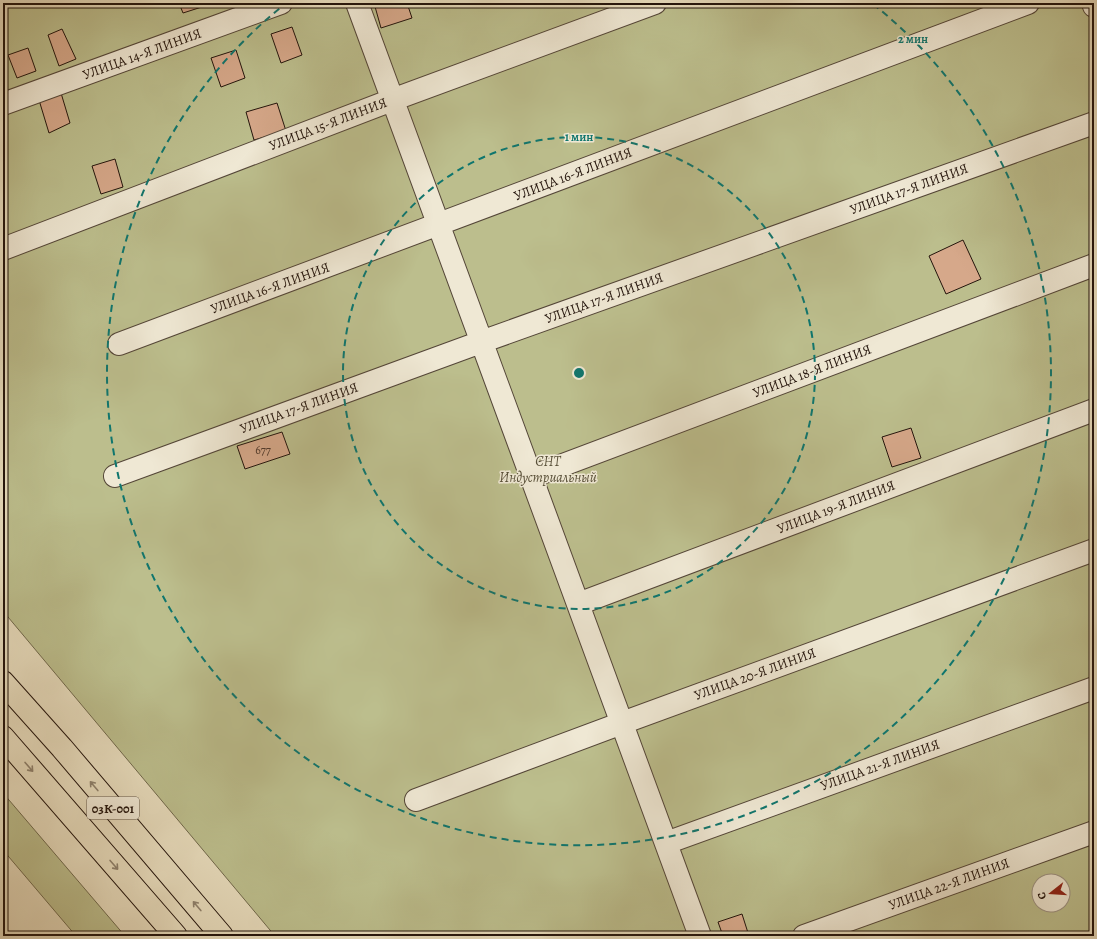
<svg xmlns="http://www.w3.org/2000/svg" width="1097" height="939" font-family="Alegreya,serif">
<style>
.green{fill:#bcbe8d;stroke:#70694c;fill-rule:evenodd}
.building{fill:#d6a88a;stroke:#23140c}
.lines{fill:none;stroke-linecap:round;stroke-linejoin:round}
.minor-casing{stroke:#544638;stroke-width:24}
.major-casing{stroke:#23140c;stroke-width:24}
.minor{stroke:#efe8d4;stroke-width:22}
.major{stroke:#e7dcbd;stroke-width:22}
.oneway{stroke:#8f826d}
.ring{fill:none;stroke:#0f766e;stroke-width:2;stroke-dasharray:7 5}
.labels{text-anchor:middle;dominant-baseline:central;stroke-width:3;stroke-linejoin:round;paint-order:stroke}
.number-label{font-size:12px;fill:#50392c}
.shield{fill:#efe8d4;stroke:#605448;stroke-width:1}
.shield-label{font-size:13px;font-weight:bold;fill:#23140c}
.street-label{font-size:14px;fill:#23140c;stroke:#efe8d4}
.park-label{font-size:14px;font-style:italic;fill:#595039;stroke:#efe8d4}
.centre{fill:#0f766e;stroke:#efe8d4;stroke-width:2}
.ring-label{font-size:12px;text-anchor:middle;font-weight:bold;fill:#0f766e;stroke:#efe8d4;stroke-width:3;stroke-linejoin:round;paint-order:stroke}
</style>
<rect width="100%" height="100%" fill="#e7dcbd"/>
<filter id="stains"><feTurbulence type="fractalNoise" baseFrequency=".005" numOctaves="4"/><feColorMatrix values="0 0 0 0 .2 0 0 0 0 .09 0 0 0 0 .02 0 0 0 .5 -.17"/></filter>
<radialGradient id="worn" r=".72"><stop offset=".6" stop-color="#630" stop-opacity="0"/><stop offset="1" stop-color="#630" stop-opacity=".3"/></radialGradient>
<path class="green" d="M3,3H1094V936H275L3,611ZM1039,881H1063V905H1039Z
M3,793L125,936H76L3,850Z"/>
<path class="building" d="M179,3H207L208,5L183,13Z
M374,3H407L412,18L381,28Z
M292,27L302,55L281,63L271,34Z
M62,29L76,59L59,66L48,35Z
M28,48L36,71L17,78L8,55Z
M236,50L245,78L221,87L211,58Z
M61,93L70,123L49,133L39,100Z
M277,103L286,131L254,140L246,112Z
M115,159L123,187L101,194L92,166Z
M963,240L981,279L946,294L929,256Z
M911,428L921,458L892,467L882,437Z
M282,432L290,454L245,469L237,446Z
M742,914L749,936H723L718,922Z"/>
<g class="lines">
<g class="minor-casing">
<path id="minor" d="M357,3L700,936
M1093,3L1094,6
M3,104L281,3
M3,249L392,100L655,3
M119,344L1028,3
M115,476L481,342L1094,123
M531,477L1094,265
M578,604L1094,410
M416,800L622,723L1094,550
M666,843L1094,688
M804,936L1094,832"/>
</g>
<g class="major-casing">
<path id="major" d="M3,682L62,748L222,936
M3,737L176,936"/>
</g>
<use href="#minor" class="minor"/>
<use href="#major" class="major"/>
</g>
<defs><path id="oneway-shaft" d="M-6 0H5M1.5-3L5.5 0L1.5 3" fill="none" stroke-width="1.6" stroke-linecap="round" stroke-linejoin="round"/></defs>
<g class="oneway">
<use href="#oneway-shaft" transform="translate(29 767) rotate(49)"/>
<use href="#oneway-shaft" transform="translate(94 786) rotate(-130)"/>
<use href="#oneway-shaft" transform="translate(114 865) rotate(49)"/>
<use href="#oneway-shaft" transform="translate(197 906) rotate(-130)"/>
</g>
<g class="ring">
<circle cx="579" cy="373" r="236"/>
<path d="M873 4A472 472 0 1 1 285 4"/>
</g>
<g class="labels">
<g class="number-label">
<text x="263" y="450">677</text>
</g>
<rect class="shield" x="87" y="797" width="52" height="22" rx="3"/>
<g class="shield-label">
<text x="113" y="808">03К-001</text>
</g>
<g class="street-label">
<text transform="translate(142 54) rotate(-20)">УЛИЦА 14-Я ЛИНИЯ</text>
<text transform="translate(328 124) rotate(-21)">УЛИЦА 15-Я ЛИНИЯ</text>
<text transform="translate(573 174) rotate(-21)">УЛИЦА 16-Я ЛИНИЯ</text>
<text transform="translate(909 189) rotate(-20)">УЛИЦА 17-Я ЛИНИЯ</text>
<text transform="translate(270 288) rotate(-20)">УЛИЦА 16-Я ЛИНИЯ</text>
<text transform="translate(604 298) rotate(-20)">УЛИЦА 17-Я ЛИНИЯ</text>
<text transform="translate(812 371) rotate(-21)">УЛИЦА 18-Я ЛИНИЯ</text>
<text transform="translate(299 408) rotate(-20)">УЛИЦА 17-Я ЛИНИЯ</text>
<text transform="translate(836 507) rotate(-21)">УЛИЦА 19-Я ЛИНИЯ</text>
<text transform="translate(755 674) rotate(-20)">УЛИЦА 20-Я ЛИНИЯ</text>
<text transform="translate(880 765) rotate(-20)">УЛИЦА 21-Я ЛИНИЯ</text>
<text transform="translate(949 884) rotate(-20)">УЛИЦА 22-Я ЛИНИЯ</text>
</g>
<g class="park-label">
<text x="548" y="461">СНТ<tspan x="548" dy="16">Индустриальный</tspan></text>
</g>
</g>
<circle cx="579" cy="373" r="6" class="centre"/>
<g class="ring-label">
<text x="913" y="43">2 мин</text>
<text x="579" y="141">1 мин</text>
</g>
<rect width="1097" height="939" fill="none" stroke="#e7dcbd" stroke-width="16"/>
<rect x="4" y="4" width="1089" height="931" fill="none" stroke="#23140c" stroke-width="2"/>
<rect x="8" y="8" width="1081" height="923" fill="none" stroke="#23140c"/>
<g transform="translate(1051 893) rotate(253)"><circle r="19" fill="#efe8d4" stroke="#9d9384"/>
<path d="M0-3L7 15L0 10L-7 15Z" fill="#8f2418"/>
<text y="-6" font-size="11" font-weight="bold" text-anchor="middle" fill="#23140c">С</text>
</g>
<rect width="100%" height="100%" filter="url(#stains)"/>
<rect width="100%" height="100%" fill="url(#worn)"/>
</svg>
